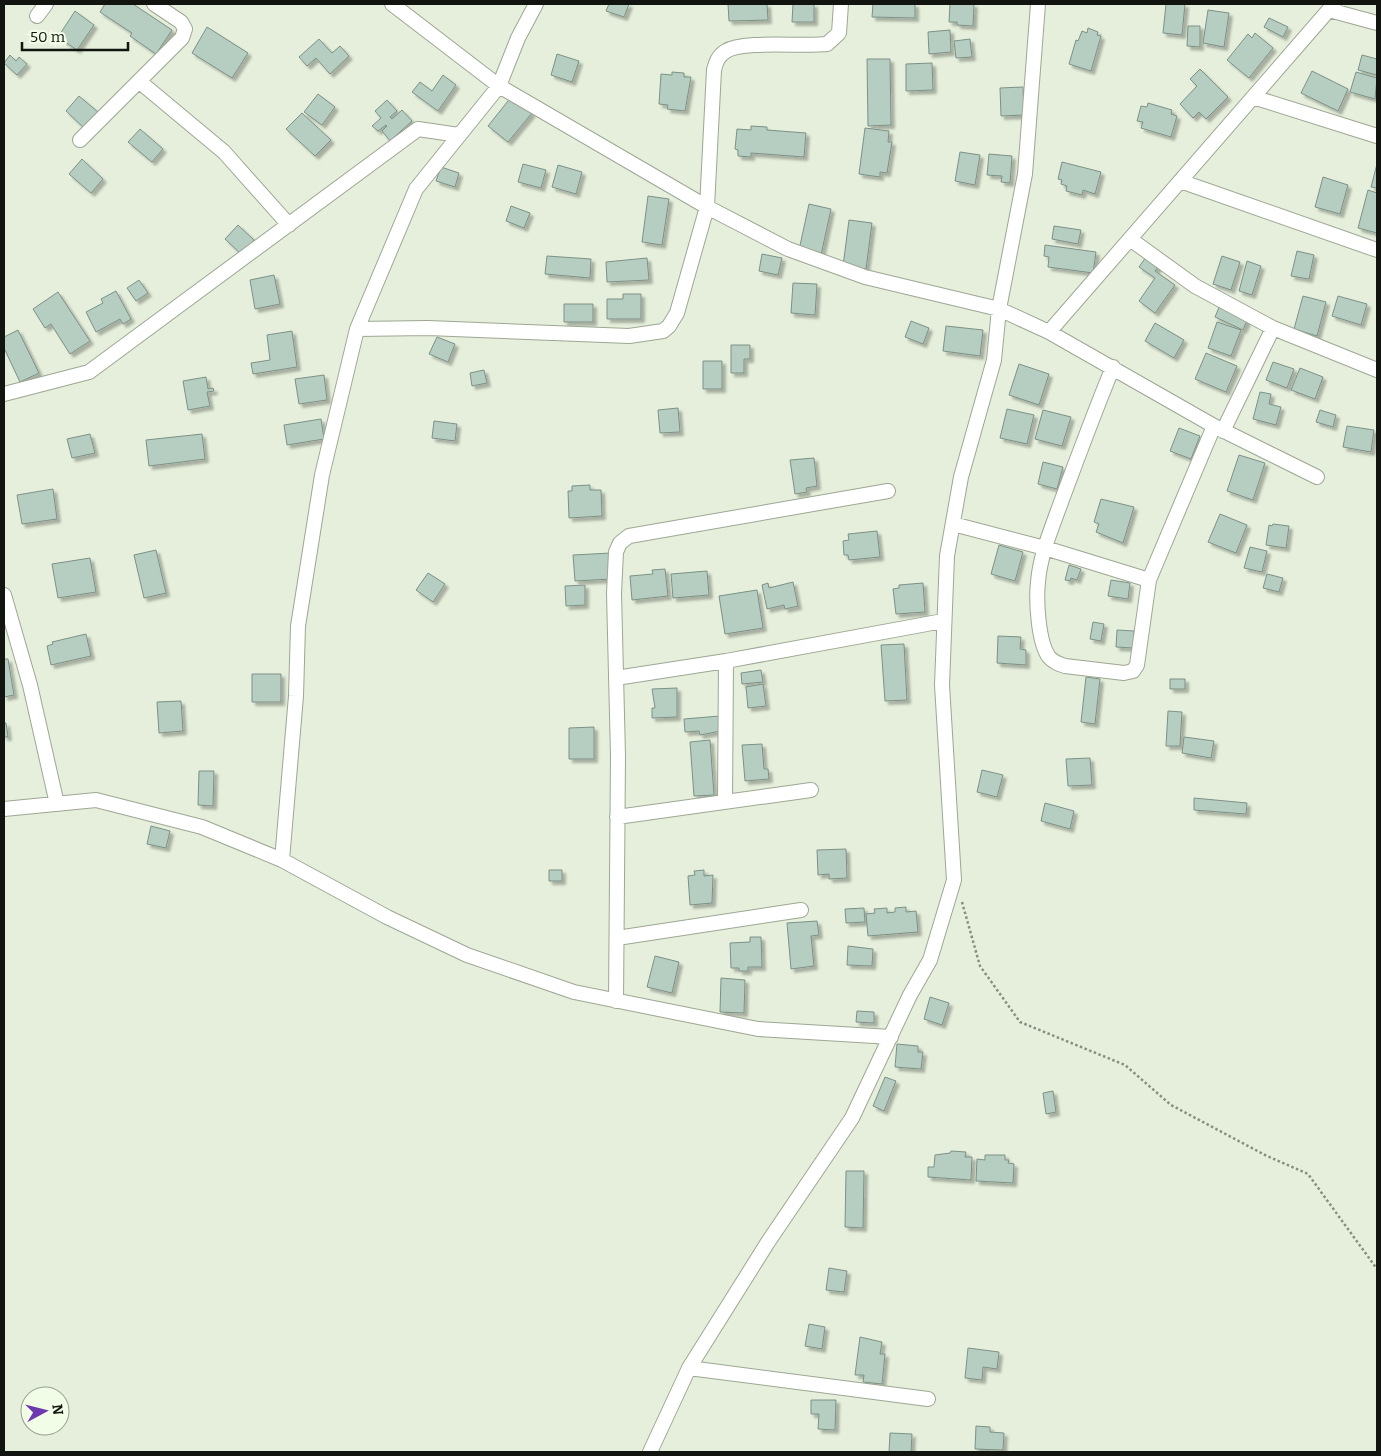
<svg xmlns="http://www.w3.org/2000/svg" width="1381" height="1456" font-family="Bitter,serif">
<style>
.building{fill:#b6cdc1;stroke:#7c9186;filter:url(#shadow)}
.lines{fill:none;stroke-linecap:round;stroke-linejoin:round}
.minor-casing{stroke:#9da794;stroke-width:16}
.path{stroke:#878e81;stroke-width:2.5;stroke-dasharray:2.5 2.5;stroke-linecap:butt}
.minor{stroke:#fff;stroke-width:14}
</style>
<defs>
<filter id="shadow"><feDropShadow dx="3.5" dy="3.5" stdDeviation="1" flood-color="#0004"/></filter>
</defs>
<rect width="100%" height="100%" fill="#e5efdb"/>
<path class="building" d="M105,4H133L172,30L156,54L130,36L132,33L100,12Z
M609,4H629L624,17L606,11Z
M728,4H767L768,20L729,21Z
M793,4H814V22H792Z
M873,4H915V18L872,17Z
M950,4H974L973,26L957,25V22H949Z
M1166,4H1185L1182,35L1163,33Z
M1208,10L1229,13L1224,47L1203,43Z
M75,11L94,25L77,50L58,37Z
M1269,18L1288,27L1283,37L1264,27Z
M1188,26H1200V47L1187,46Z
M207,27L248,53L232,78L192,53Z
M1088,28L1098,32L1097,35L1101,36L1091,71L1069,64L1076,40L1078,41L1082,31L1087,33Z
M950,30L951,52L929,54L928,32Z
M1255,33L1273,48L1249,78L1227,60L1248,34L1252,38Z
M319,39L332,53L340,46L349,56L330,74L316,58L307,66L299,57Z
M970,39L972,57L956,58L954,41Z
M557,54L579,61L572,82L551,75Z
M10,55L16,61L19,57L27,64L17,75L4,63Z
M1362,55L1377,59V75L1358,70Z
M867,59H890L891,125L868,126Z
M932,63L933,90L906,91V64Z
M1200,69L1228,97L1206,119L1199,112L1193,118L1180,104L1197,86L1190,79Z
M1312,71L1348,89L1338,111L1301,93Z
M672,72L684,73V77H691L685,111L667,109L668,105L659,104L661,74L672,75Z
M1356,72L1377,78L1375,99L1350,92Z
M443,75L456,85L438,111L412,92L420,82L432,91Z
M1023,87L1024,115L1001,116L1000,88Z
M318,94L335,107L322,125L304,112Z
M79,96L98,112L84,128L66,111Z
M512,96L532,113L508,142L488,126Z
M387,100L397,111L390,117L392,119L402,110L412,121L390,141L382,131L387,126L386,125L378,131L372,126L381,118L375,111Z
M1148,103L1172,110L1171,114L1177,116L1171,137L1141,128L1143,122L1137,121L1141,106L1147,107Z
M302,113L331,140L315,156L286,129Z
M751,126L767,127V130L806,133L804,157L751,153V157L738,156V150L735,149L737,129L751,130Z
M865,128L889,131L888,142H892L887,173L880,172V177L859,174Z
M140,129L163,149L152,162L128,142Z
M960,152L980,155L975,185L955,181Z
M989,154L1012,156L1010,183L1001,182L1002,176L987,175Z
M82,159L103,179L91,193L69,174Z
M1062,162L1101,172L1095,194L1083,190L1082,195L1066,191L1067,186L1061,184L1062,180L1058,179Z
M523,164L546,170L541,188L518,182Z
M1377,164V188L1371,187Z
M558,165L582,172L576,194L552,187Z
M441,167L459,173L455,187L436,181Z
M1323,177L1348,185L1340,214L1315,207Z
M1368,190L1377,193V233L1358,228Z
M648,196L669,199L662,245L642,242Z
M809,204L831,209L821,255L799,250Z
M511,206L530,213L524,228L506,221Z
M849,220L872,223L866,269L843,266Z
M238,225L254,240L241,254L225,239Z
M1054,226L1081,230L1078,244L1052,239Z
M1045,245L1096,252L1093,273L1048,267L1049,257L1044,256Z
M1297,251L1314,255L1309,279L1291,276Z
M762,254L782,258L778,275L759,271Z
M547,256L591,259L590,278L545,274Z
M1222,256L1240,262L1231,290L1213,284Z
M1146,257L1159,266L1155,271L1175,285L1155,313L1139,301L1155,278L1139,267Z
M647,258L649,280L607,282L606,262Z
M1247,261L1261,266L1252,295L1239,291Z
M274,275L280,304L255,309L250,280Z
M139,280L148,293L136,301L127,288Z
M793,283L817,284L815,315L791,313Z
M116,291L131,319L123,324L120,319L96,332L86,312L103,303L101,299Z
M58,292L90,341L70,354L51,324L45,328L33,309Z
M623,294H641V319H607V299H623Z
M1303,296L1326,302L1317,336L1294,329Z
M1338,296L1367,304L1361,325L1332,316Z
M564,304H593V322H564Z
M1220,305L1248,318L1243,330L1215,317Z
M911,321L929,328L923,344L905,337Z
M1217,322L1241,330L1231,356L1208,348Z
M1155,323L1184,340L1174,358L1145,341Z
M946,326L983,330L980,356L943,351Z
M18,330L39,373L20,382L4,348V337Z
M292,331L297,367L253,374L251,363L270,360L267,335Z
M437,337L455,344L448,362L429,354Z
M731,345H750V359H744V373H731Z
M1206,353L1237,366L1226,392L1195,379Z
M703,361H722V389H703Z
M1273,362L1294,369L1287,388L1266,380Z
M1019,364L1049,374L1039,405L1009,395Z
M1300,368L1323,377L1315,399L1291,390Z
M484,370L487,383L472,386L470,373Z
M324,375L327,400L299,404L295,379Z
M206,377L208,389L213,388L214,391L207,392L210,406L188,410L183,381Z
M1260,392L1271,394L1269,404L1281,407L1276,425L1253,419Z
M678,408L680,432L660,433L658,410Z
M1007,409L1034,415L1027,444L1000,438Z
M1043,410L1071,417L1062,446L1035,439Z
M1320,410L1336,415L1333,427L1316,422Z
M321,419L324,439L287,445L284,425Z
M434,421L457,424L455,441L432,438Z
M1347,426L1374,430L1371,452L1343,447Z
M1179,428L1200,436L1191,459L1170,451Z
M90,434L95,453L72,458L67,439Z
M202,434L205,459L149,466L146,440Z
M1239,455L1265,463L1253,500L1227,491Z
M814,458L817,486L806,488L807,492L795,494L790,460Z
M1043,462L1063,467L1057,489L1038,484Z
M590,485V490H601L602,516L569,518L568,491H572V486Z
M53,489L57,519L22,524L17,495Z
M1101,499L1134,507L1123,543L1096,532L1099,524L1094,522Z
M1220,514L1247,525L1236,553L1208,542Z
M1273,524L1289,526L1286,548L1266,545L1269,525L1272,526Z
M877,531L880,557L849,560L848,555H844L843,541L849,540L848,534Z
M999,545L1023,552L1015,581L991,574Z
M1250,547L1267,551L1262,572L1244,568Z
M156,550L166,593L144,598L134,555Z
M611,553L612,579L575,581L573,555Z
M90,558L96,592L58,598L52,564Z
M1069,565L1081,569L1077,580L1071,578L1070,581L1065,580Z
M665,569L668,596L632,600L630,576L653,574L652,570Z
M707,571L709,595L673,598L671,574Z
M428,573L445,584L433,602L416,590Z
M1267,574L1283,578L1279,592L1263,588Z
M1111,580L1130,583L1128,599L1108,596Z
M793,582L798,606L785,609L784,605L767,609L762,585L768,583L769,588Z
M923,583L925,612L896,614L893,589L899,588V585Z
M585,585V605L566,606L565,586Z
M757,590L763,628L725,634L719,596Z
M1093,622L1104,624L1101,641L1090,639Z
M1117,630L1134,631L1133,648L1116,647Z
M86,634L91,656L51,665L47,646L53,644L52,642Z
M998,636L1021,637L1020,649L1026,650V665L997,663Z
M904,644L907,700L885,701L881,645Z
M4,659H8L14,695L4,697Z
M761,670L763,682L742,684L741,673Z
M252,674H281V702H252Z
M1086,677L1100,679L1095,724L1081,722Z
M1170,679H1185V689H1170Z
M763,684L766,706L748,708L746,687Z
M677,688V717L652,718V708H655L652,689Z
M181,701L183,731L159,733L157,702Z
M1168,711L1182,712L1180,746H1166Z
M720,716L721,731L700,735L699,731L685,732L684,719Z
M4,723H6L8,737H4Z
M594,727V759H569V728Z
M1184,737L1214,741L1211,758L1182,753Z
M710,740L714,795L694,796L690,742Z
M762,744L764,769H768L769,779L745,781L742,745Z
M1090,758L1092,785L1068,786L1066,759Z
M982,770L1003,775L997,797L977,792Z
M199,771H214L213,806L198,805Z
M1194,798L1247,803L1246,814L1194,810Z
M1045,803L1074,811L1070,829L1041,821Z
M151,826L170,831L166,848L147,844Z
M846,849L847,878L829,879V874L818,875L817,850Z
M549,870H562V881H549Z
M704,870V876L713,875L712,903L690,905L688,876L695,875L694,871Z
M906,907V912L916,911L918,932L868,936L866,914L875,913L874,909L887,908V913L895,912V908Z
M864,908L865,922L846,923L845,909Z
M817,921L819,935L811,936L814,966L791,969L787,923Z
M750,937H761L762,967H748V971H739V968H731L730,943L750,942Z
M848,946L873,949L872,966L847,965Z
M655,956L679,962L672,993L647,987Z
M721,978L745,980L744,1013L720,1012Z
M930,997L949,1003L942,1025L924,1019Z
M857,1011L874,1012V1023L856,1022Z
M897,1044L918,1046V1052H923L921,1069L895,1067Z
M885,1077L896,1081L884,1111L873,1106Z
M1053,1091L1056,1112L1046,1114L1043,1093Z
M951,1151L966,1152L965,1157H972L971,1180L928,1177V1167H934L935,1155L950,1153Z
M985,1155H1005V1160H1009L1008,1163L1014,1164L1013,1183L976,1181L977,1159L985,1160Z
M846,1171H864L863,1228L845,1227Z
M829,1268L847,1271L844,1292L826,1290Z
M809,1324L825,1327L822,1349L805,1346Z
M860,1337L882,1342L880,1354H885L882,1384L863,1382L864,1375H855Z
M968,1348L999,1352L997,1369L983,1367L982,1380L965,1378Z
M811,1400H836L835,1430L818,1429L819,1414H811Z
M976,1426L990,1427V1432L1004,1433L1003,1450L975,1449Z
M890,1433L912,1434L911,1452H889Z"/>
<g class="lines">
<g class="minor-casing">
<path id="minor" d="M392,4L499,86L707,207L788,249L865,277L999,309L1049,332L1214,426L1317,477
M1329,10L1377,23
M37,16L46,4
M140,82L224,152L289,225
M1253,97L1377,136
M80,140L182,38L185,29L181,22L154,4
M1180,181L1377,250
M1130,239L1195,286L1273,328L1377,370
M357,329L428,328L629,336L663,331L669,326L677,313L707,207L714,70C716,62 718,56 726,51C744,40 803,47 827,44L839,33L841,4
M1049,332L1334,4
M1113,367C1094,413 1077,459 1060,505C1051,530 1040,556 1038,582C1036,600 1038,642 1049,657C1053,662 1059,664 1065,666L1124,673L1133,671L1137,665L1149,580L1214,426
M4,394L89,372L418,129L459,135
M1223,431L1273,328
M953,524L1045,548L1149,580
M4,595L30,685L57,804
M616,678L726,661L943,621
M725,802L726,661
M4,809L96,800L202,827L282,860L387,917L467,955L574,992L758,1029L891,1037
M617,817L811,790
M282,860L296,696L298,626L322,475L357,329L416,189L499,86L518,38L536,4
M617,938L801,910
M616,1001L618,756L614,593L616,552L620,543L629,536L888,491
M689,1368L928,1399
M650,1452L689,1368L768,1242L852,1118L910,995L930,960L954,880L942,685L947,556L961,477L994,360L999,309L1025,174L1038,4"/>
</g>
<path class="path" d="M962,902L980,966L1020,1022L1125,1065L1171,1105L1265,1155L1308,1174L1377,1269"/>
<use href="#minor" class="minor"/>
</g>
<rect width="1381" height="1456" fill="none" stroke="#12150f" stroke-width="10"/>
<g transform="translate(45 1411) rotate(83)"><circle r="24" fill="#f2fde8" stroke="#98a091"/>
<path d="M0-4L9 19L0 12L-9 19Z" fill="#6d39b0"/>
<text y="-8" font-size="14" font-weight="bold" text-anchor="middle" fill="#12150f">N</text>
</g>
<path d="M22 42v8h106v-8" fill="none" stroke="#12150f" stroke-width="2.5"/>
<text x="30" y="42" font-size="15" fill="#12150f" stroke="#f2fde8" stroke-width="4" paint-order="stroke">50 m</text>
</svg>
